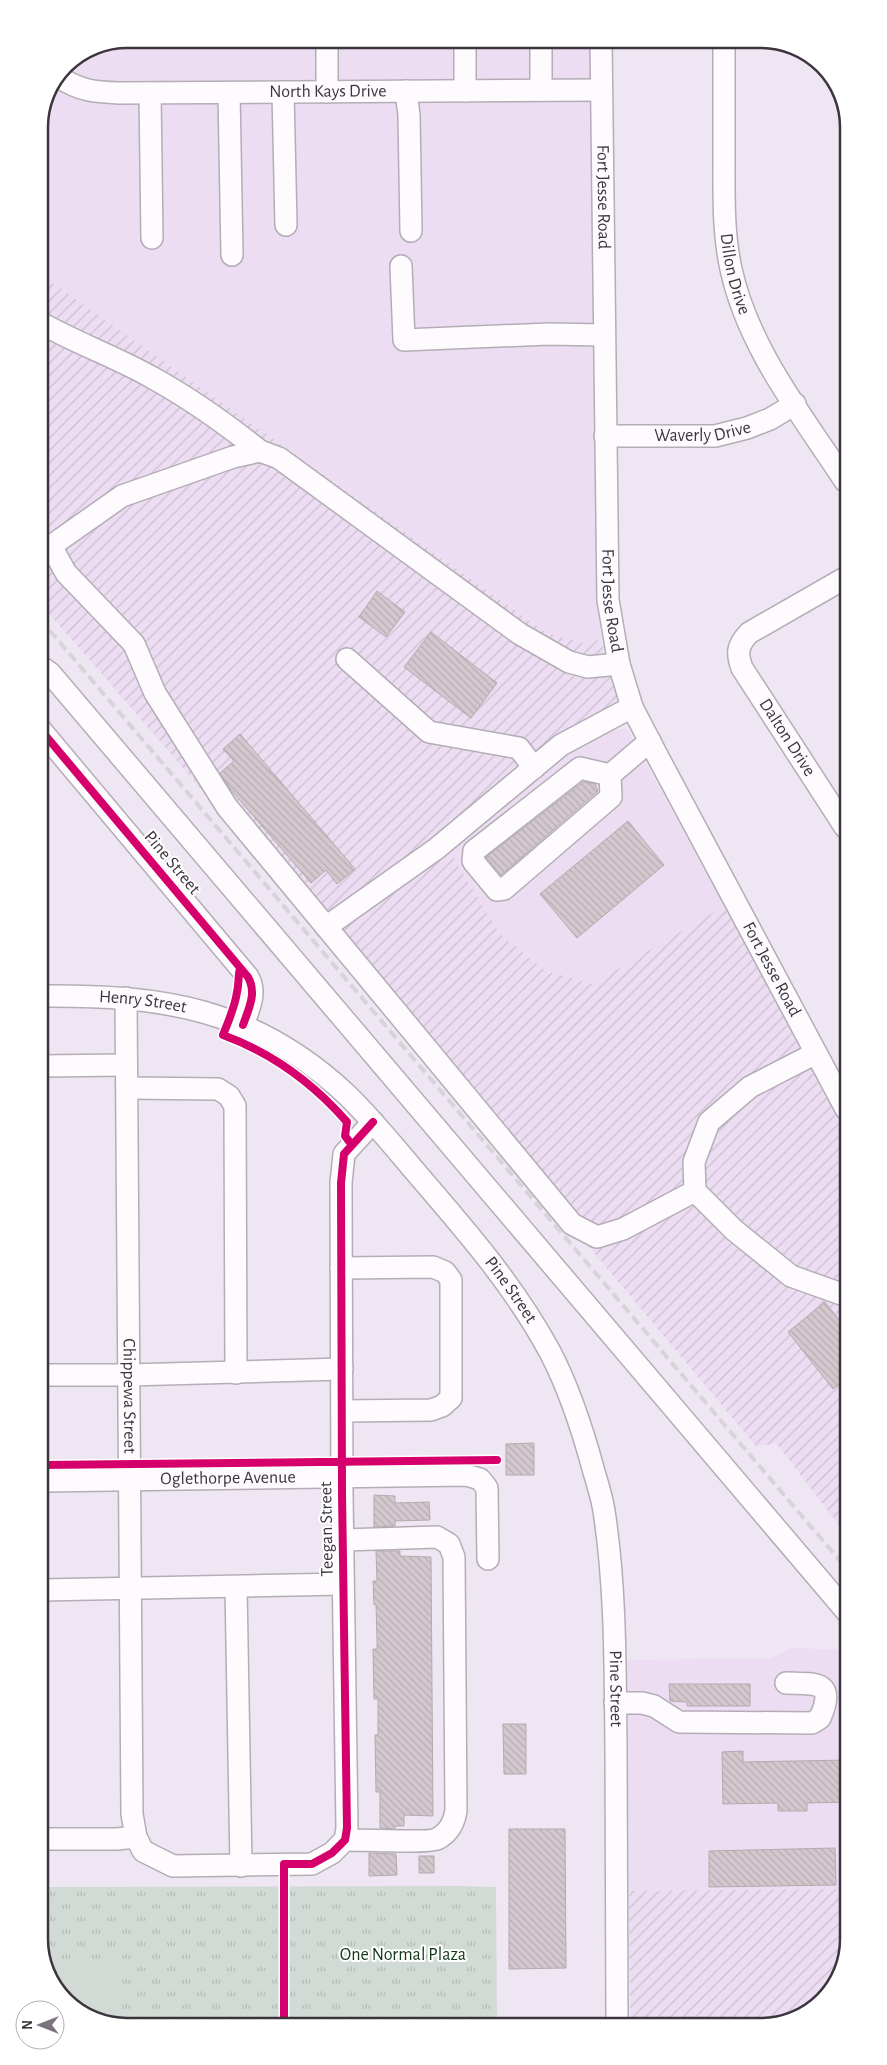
<svg xmlns="http://www.w3.org/2000/svg" width="887" height="2065" font-family="'Alegreya Sans',sans-serif">
<style>
.built{fill:#edddf3}
.industrial{fill:url(#industrial-furrows)}
.grass{fill:url(#grass-tufts)}
.garden{fill:#d2dad5}
.lines{fill:none;stroke-linecap:round;stroke-linejoin:round}
.stream{stroke:#c1d4e3;stroke-width:4.5}
.building{fill:url(#building-back-hatch);stroke:#b4aaaf}
.minor-casing{stroke:#b4adb6;stroke-width:24}
.path{stroke:#dbd8db;stroke-width:2.5;stroke-dasharray:4 2.5;stroke-linecap:butt}
.minor{stroke:#fdfbfd;stroke-width:21}
.rail{stroke:#d7d4d9;stroke-width:4;stroke-dasharray:10 5;stroke-linecap:butt}
.cycleway-casing{stroke:#fff;stroke-width:11}
.cycleway{stroke:#d6006c;stroke-width:8}
.labels{text-anchor:middle;dominant-baseline:central;stroke-width:4;stroke-linejoin:round;paint-order:stroke}
.street-label{font-size:18px;fill:#3c353e;stroke:#fff}
.park-label{font-size:18px;fill:#123819;stroke:#fff}
.rim{fill:none;stroke:#3c353e;stroke-width:2.5}
</style>
<defs>
<pattern id="industrial-furrows" width="10" height="10" patternUnits="userSpaceOnUse" patternTransform="scale(1.25)"><rect width="10" height="10" fill="#edddf3"/><path d="M-1 1l2-2M0 10L10 0M9 11l2-2" fill="none" stroke="#ccbed1"/></pattern>
<pattern id="grass-tufts" width="24" height="20" patternUnits="userSpaceOnUse" patternTransform="scale(1.25)"><rect width="24" height="20" fill="#d2dad5"/><path d="M3 7l-1-3M5 7V3M7 7l1-3M15 17l-1-3M17 17v-4M19 17l1-3" fill="none" stroke="#b5bcb8"/></pattern>
<pattern id="building-back-hatch" width="6" height="6" patternUnits="userSpaceOnUse" patternTransform="scale(1.25)"><rect width="6" height="6" fill="#d3c8ce"/><path d="M-1 5l2 2M0 0l6 6M5-1l2 2" fill="none" stroke="#b6acb2"/></pattern>
</defs>
<rect width="100%" height="100%" fill="#efe6f3"/>
<path class="built" d="M127,39H591L596,593L601,639L588,644L548,633L39,273V121L65,64L93,45Z
M627,728L724,906L594,984L546,971L500,934L446,845L570,747L604,733Z
M792,1648L848,1650V1889L629,1891L627,1660L771,1658Z"/>
<path class="industrial" d="M39,273L547,633L588,644L601,639L619,703L320,925L308,917L172,755L40,603Z
M446,845L500,934L546,971L593,984L724,906L846,1134L847,1536L777,1444L756,1446L326,933Z
M848,1889V1939L830,1992L788,2022L630,2023L629,1891Z"/>
<path class="grass" d="M460,1886L496,1887L497,2024L121,2026L73,2008L43,1966V1887Z"/>
<path class="garden" d="M43,1960H120L118,2025L73,2008L43,1966Z"/>
<g class="lines">
<path class="stream" d="M842,96L840,111L844,173"/>
</g>
<path class="building" d="M377,591L405,612L386,637L359,617Z
M431,632L497,683L471,718L404,667Z
M240,734L355,869L337,884L326,870L311,883L231,790L220,773L234,761L223,749Z
M583,782L595,784L598,791L501,875L486,857Z
M628,821L664,865L577,938L540,894Z
M825,1302L847,1330V1378L833,1389L788,1332Z
M534,1443V1475H506V1444Z
M374,1495L395,1496V1503L429,1502L430,1520L395,1521V1526L374,1527Z
M376,1551H400V1556L431,1557L433,1816L404,1815V1826H395V1829L380,1828V1792H376L375,1735H378V1699H374L373,1649H377V1639L376,1604L374,1605L373,1581H377Z
M669,1684H750V1706H687V1702L670,1701Z
M503,1724H526V1774H504Z
M743,1751V1762L848,1760V1802L807,1803V1811H778V1803L723,1804L722,1752Z
M509,1829H565L566,1968L509,1969Z
M835,1848L836,1885L709,1887V1851Z
M369,1853L396,1854L397,1875L369,1876Z
M419,1856H434V1873H419Z"/>
<g class="lines">
<g class="minor-casing">
<g id="minor">
<path d="M327,39V92"/>
<path d="M465,39V91"/>
<path id="s1" d="M601,39L608,600L619,664L632,707L659,759L846,1109"/>
<path id="s2" d="M724,39C724,79 724,120 724,160C724,196 723,233 731,269C748,348 802,415 845,481"/>
<path id="s3" d="M59,77C80,91 95,92 119,93L601,90"/>
<path d="M541,90V39"/>
<path d="M406,91L409,115L411,231"/>
<path d="M283,92L286,225"/>
<path d="M150,93L152,238"/>
<path d="M229,93L232,255"/>
<path d="M401,266L404,340L549,334L604,335"/>
<path d="M39,322C76,343 116,357 153,378C191,399 226,424 260,451"/>
<path id="s4" d="M605,436H715L747,428L770,419L795,404"/>
<path id="s5" d="M845,578L749,633C738,645 736,652 742,668L845,827"/>
<path d="M347,659L429,732L519,748L534,768"/>
<path d="M619,664L588,667L569,662L520,634L279,458L260,451L233,457L122,496L51,546L66,573L134,644L155,693L227,807L572,1224L597,1237L623,1229L695,1191"/>
<path d="M40,666L50,673L847,1612"/>
<path d="M40,729L248,977C257,993 249,1008 243,1025"/>
<path d="M610,775L580,768L474,851L473,861L497,890L504,889L611,797L610,775L650,741"/>
<path d="M326,927L436,849L561,745L632,707"/>
<path id="s6" d="M41,996C162,995 254,1008 346,1094C370,1117 392,1144 413,1169C463,1227 514,1285 550,1352C570,1390 583,1431 594,1472C598,1485 602,1498 604,1511C616,1589 615,1668 616,1747C617,1839 617,1931 617,2023"/>
<path id="s7" d="M126,998L132,1814L136,1837L143,1851L173,1866L312,1864L332,1853L345,1840L347,1828L342,1494L341,1183L344,1154L373,1122"/>
<path d="M816,1053L750,1087L709,1122L694,1162L695,1191L734,1230L791,1276L847,1296"/>
<path d="M41,1066L126,1065"/>
<path d="M127,1088L218,1089L229,1096L235,1106L236,1373"/>
<path d="M341,1268L433,1267L445,1272L451,1280V1398L442,1406L431,1410L342,1411"/>
<path d="M42,1375H129L342,1369"/>
<path id="s8" d="M42,1481L466,1475L480,1479L487,1488L488,1559"/>
<path d="M344,1540L437,1537L449,1544L454,1557L456,1811C454,1823 449,1833 437,1839C428,1843 360,1840 345,1840"/>
<path d="M236,1587L241,1866"/>
<path d="M42,1590L343,1584"/>
<path d="M615,1703H642L654,1706L679,1722L812,1723L820,1718C837,1680 815,1684 786,1683"/>
<path d="M43,1839H117L136,1837"/>
</g>
</g>
<path class="path" d="M173,2026V2021H219V2025"/>
<use href="#minor" class="minor"/>
<path class="rail" d="M40,619L847,1569"/>
<g class="cycleway-casing">
<path id="cycleway" d="M40,729L248,977C257,993 249,1008 243,1025
M240,968C238,976 239,984 237,992C235,1007 228,1022 223,1035C272,1053 313,1083 347,1122L345,1136L352,1145
M42,1465L497,1460
M284,2025V1864H312L332,1853L345,1840L347,1828L342,1494L341,1183L344,1154L373,1122"/>
</g>
<use href="#cycleway" class="cycleway"/>
</g>
<g class="labels">
<g class="street-label">
<text stroke="none"><textPath href="#s3" startOffset="272">North Kays Drive</textPath></text>
<text stroke="none"><textPath href="#s1" startOffset="158">Fort Jesse Road</textPath></text>
<text stroke="none"><textPath href="#s2" startOffset="236">Dillon Drive</textPath></text>
<text stroke="none"><textPath href="#s4" startOffset="98">Waverly Drive</textPath></text>
<text stroke="none"><textPath href="#s1" startOffset="562">Fort Jesse Road</textPath></text>
<text stroke="none"><textPath href="#s5" startOffset="232">Dalton Drive</textPath></text>
<text transform="translate(172 863) rotate(50)">Pine Street</text>
<text stroke="none"><textPath href="#s1" startOffset="968">Fort Jesse Road</textPath></text>
<text stroke="none"><textPath href="#s6" startOffset="102">Henry Street</textPath></text>
<text stroke="none"><textPath href="#s6" startOffset="586">Pine Street</textPath></text>
<text stroke="none"><textPath href="#s7" startOffset="398">Chippewa Street</textPath></text>
<text stroke="none"><textPath href="#s8" startOffset="186">Oglethorpe Avenue</textPath></text>
<text transform="translate(327 1529) rotate(-91)">Teegan Street</text>
<text stroke="none"><textPath href="#s6" startOffset="1006">Pine Street</textPath></text>
</g>
<g class="park-label">
<text x="403" y="1955">One Normal Plaza</text>
</g>
</g>
<path d="M0 0H887V2065H0ZM127 48H761A79 79 0 0 1 840 127V1939A79 79 0 0 1 761 2018H127A79 79 0 0 1 48 1939V127A79 79 0 0 1 127 48Z" fill="#fff" fill-rule="evenodd"/>
<path class="rim" d="M127 48H761A79 79 0 0 1 840 127V1939A79 79 0 0 1 761 2018H127A79 79 0 0 1 48 1939V127A79 79 0 0 1 127 48Z"/>
<g transform="translate(40 2025) rotate(270)"><circle r="24" fill="#ffffff" stroke="#b1aeb2"/>
<path d="M0-4L9 19L0 12L-9 19Z" fill="#7b737d"/>
<text y="-8" font-size="14" font-weight="bold" text-anchor="middle" fill="#3c353e">N</text>
</g>
</svg>
